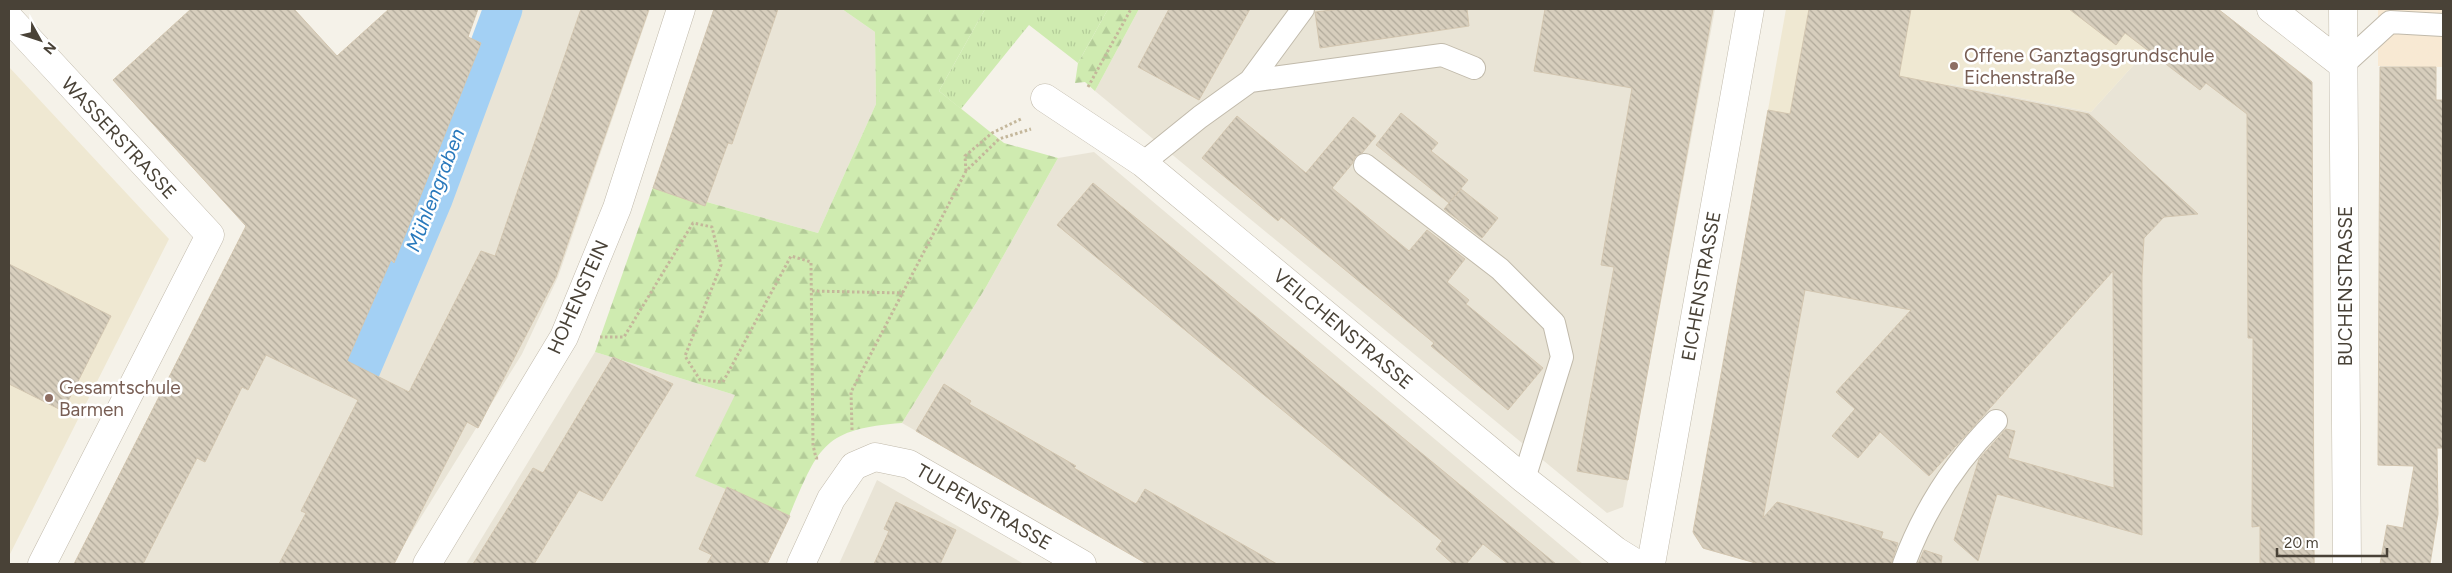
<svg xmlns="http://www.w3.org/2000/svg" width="2452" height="573" font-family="Figtree,sans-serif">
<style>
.residential{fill:#e9e4d6}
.commercial{fill:#f8e9d3}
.education{fill:#efe8d2}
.grass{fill:url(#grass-tufts)}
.forest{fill:url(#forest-firs)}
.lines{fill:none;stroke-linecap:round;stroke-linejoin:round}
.canal{stroke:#a3d0f4;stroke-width:39}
.building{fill:url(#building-back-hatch);stroke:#d3c6b0}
.service-casing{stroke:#c1baab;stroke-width:24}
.minor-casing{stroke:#c1baab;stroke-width:29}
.path{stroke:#c4b79b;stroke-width:3;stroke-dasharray:2.5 2.5;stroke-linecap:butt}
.service{stroke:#fff;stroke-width:22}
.minor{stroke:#fff;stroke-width:28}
.education-dot{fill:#8d6e63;stroke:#fff;stroke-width:2}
.labels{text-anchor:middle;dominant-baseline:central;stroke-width:5;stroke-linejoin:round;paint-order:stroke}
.education-label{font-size:19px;fill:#785e54;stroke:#fff;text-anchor:start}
.street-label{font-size:19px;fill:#494237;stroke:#fff}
.water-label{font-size:20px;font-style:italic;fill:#2979bc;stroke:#fff}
</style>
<defs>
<pattern id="grass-tufts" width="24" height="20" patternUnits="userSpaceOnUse" patternTransform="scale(1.25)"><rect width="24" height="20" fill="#cfebb0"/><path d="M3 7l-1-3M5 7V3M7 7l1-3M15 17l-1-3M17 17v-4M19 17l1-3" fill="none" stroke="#b3cb98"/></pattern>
<pattern id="forest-firs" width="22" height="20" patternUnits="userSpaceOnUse" patternTransform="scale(1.25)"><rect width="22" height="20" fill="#cfebb0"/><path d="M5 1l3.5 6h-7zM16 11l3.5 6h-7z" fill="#b3cb98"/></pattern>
<pattern id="building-back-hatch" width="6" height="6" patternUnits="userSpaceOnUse" patternTransform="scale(1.25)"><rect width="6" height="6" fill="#d7cebd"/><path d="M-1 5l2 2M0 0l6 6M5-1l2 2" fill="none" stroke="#b0a99a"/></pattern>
</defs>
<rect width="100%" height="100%" fill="#f5f2e9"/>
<path class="residential" d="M497,9H650L558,277L522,354L392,564H74L212,291L353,363L481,43Z
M716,9H842L875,32L876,104L818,233L653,187Z
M1139,9H1715L1623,507L1607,513L1095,91Z
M2179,9H2218L2312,81L2315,564H1759L1704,549L1693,534L1768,110L1939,141L1950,84L2091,112L2149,48Z
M1094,152L1583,564H1148L902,423L986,287L1058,158Z
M595,352L735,395L789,516L767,564H466Z
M877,480L1024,564H839Z"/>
<path class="commercial" d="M2378,9H2443V67L2378,66Z"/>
<path class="education" d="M1786,9H2179L2149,48L2091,112L1950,84L1939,141L1768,110Z
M9,67L169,239L9,556Z"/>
<path class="grass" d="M985,9H1108L1078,63L1029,25L961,109L939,91Z"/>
<path class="forest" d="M842,9H985L939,91L1004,143L1058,158L986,287L902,423C822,429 819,447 789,516L695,476L735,395L595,352L653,187L818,233L876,104L875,32Z
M1108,9H1139L1095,91L1085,82L1075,83L1078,63Z"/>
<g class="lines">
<path class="canal" d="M361,369L433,199L503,9"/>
</g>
<path class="building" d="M191,9H294L337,56L389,9H478L468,37L481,43L394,263L391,260L347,361L409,392L481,251L495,256L581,9H649L556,277L478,428L467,422L394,564H279L306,513L301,511L358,400L266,355L248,390L242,387L205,462L197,458L143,564H74L246,226L113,80Z
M714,9H778L732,144L728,143L705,206L653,188Z
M1169,9H1250L1199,100L1138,67Z
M1340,9H1467L1469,26L1320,48L1315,12Z
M1545,9H1713L1628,480L1577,471L1614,267L1601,265L1632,88L1534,71Z
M1809,9H1911L1899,76L2089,114L2198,214L2164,217L2144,238L2142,276V535L1997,494L1978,561L1954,540L1979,459L2006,429L2015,431L2008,458L2114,488L2113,271L1929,476L1880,432L1858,458L1832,436L1855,409L1836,392L1911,310L1805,290L1763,518L1777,502L1883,532L1881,538L1898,543L1891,564H1759L1703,548L1693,532L1768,110L1790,114Z
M2069,9H2218L2312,82L2314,564H2260V526L2252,527L2253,338H2248L2247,114L2206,83L2200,90L2125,33L2116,45Z
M2380,67H2436V100H2443L2440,248L2443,448H2437L2438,514L2430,564H2380L2387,525L2403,528L2414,466L2378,465Z
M1401,113L1438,143L1431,151L1468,180L1449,203L1376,145Z
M1237,116L1306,173L1353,117L1376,136L1362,153L1355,157L1352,164L1332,188L1409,251L1427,230L1465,259L1447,282L1469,300L1466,304L1543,368L1508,410L1431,346L1434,343L1281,217L1278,221L1202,158Z
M1093,183L1158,236L1556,564H1508L1483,544L1466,564H1453L1436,549L1442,541L1057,225Z
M1461,189L1498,218L1482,238L1444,209Z
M9,264L111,316L63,411L9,384Z
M613,357L673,384L602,501L579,490L534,564H473L533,468L543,473Z
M944,384L971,401L969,404L1076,466L1074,468L1136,504L1145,489L1277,564H1147L916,431Z
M727,487L790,516L767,564H707L712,555L699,549Z
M896,502L956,530L940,564H874L889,531L884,529Z
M1924,550L1942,556L1941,564H1918Z"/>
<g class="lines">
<g class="service-casing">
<path id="service" d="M2343,65L2390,22L2443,25
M1250,81L1442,55L1474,68
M1143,163L1200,117L1250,81L1303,9
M1365,165L1500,269L1554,323L1562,357L1524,479
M1904,564C1924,510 1955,462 1996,421"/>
</g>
<g class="minor-casing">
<path id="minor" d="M2271,9L2343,65
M2343,9L2347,564
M9,18L210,235L42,564
M1045,98L1143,163L1524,479L1616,551L1637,564
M427,564L564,337L617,208L681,9
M801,564L831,499L854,466L875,457L909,464L1082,564
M1651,564L1750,9"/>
</g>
<path class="path" d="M1088,87L1131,9
M966,171L965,156L992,133L1021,119
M812,291L903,293
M600,337H624L693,223L712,227L721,265L685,356L700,380L723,382L791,256L811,262L813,445L816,458H819
M852,430L851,392L966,171L999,139L1031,129"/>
<use href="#service" class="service"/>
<use href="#minor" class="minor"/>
</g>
<g class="education-dot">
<circle cx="1954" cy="66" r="5"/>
<circle cx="49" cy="398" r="5"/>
</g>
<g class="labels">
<g class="education-label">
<text x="1964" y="55">Offene Ganztagsgrundschule<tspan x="1964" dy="22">Eichenstraße</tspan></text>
<text x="59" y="387">Gesamtschule<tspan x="59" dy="22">Barmen</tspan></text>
</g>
<g class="street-label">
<text transform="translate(119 138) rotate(47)">WASSERSTRASSE</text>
<text transform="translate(1701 286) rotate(-80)">EICHENSTRASSE</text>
<text transform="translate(2345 286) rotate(-90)">BUCHENSTRASSE</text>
<text transform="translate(578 297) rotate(-66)">HOHENSTEIN</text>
<text transform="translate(1343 329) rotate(40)">VEILCHENSTRASSE</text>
<text transform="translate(984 507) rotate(30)">TULPENSTRASSE</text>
</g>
<g class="water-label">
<text transform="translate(435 190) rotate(-69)">Mühlengraben</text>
</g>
</g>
<rect width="2452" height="573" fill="none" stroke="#494237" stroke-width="20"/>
<g transform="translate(40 40) rotate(130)" stroke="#ffffff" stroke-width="4" paint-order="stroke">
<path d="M0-4L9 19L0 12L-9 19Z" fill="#494237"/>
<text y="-8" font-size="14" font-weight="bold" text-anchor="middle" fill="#494237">N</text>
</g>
<path d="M2277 548v8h110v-8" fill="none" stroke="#494237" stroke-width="2.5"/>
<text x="2284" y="548" font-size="15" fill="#494237" stroke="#ffffff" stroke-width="4" paint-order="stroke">20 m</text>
</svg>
